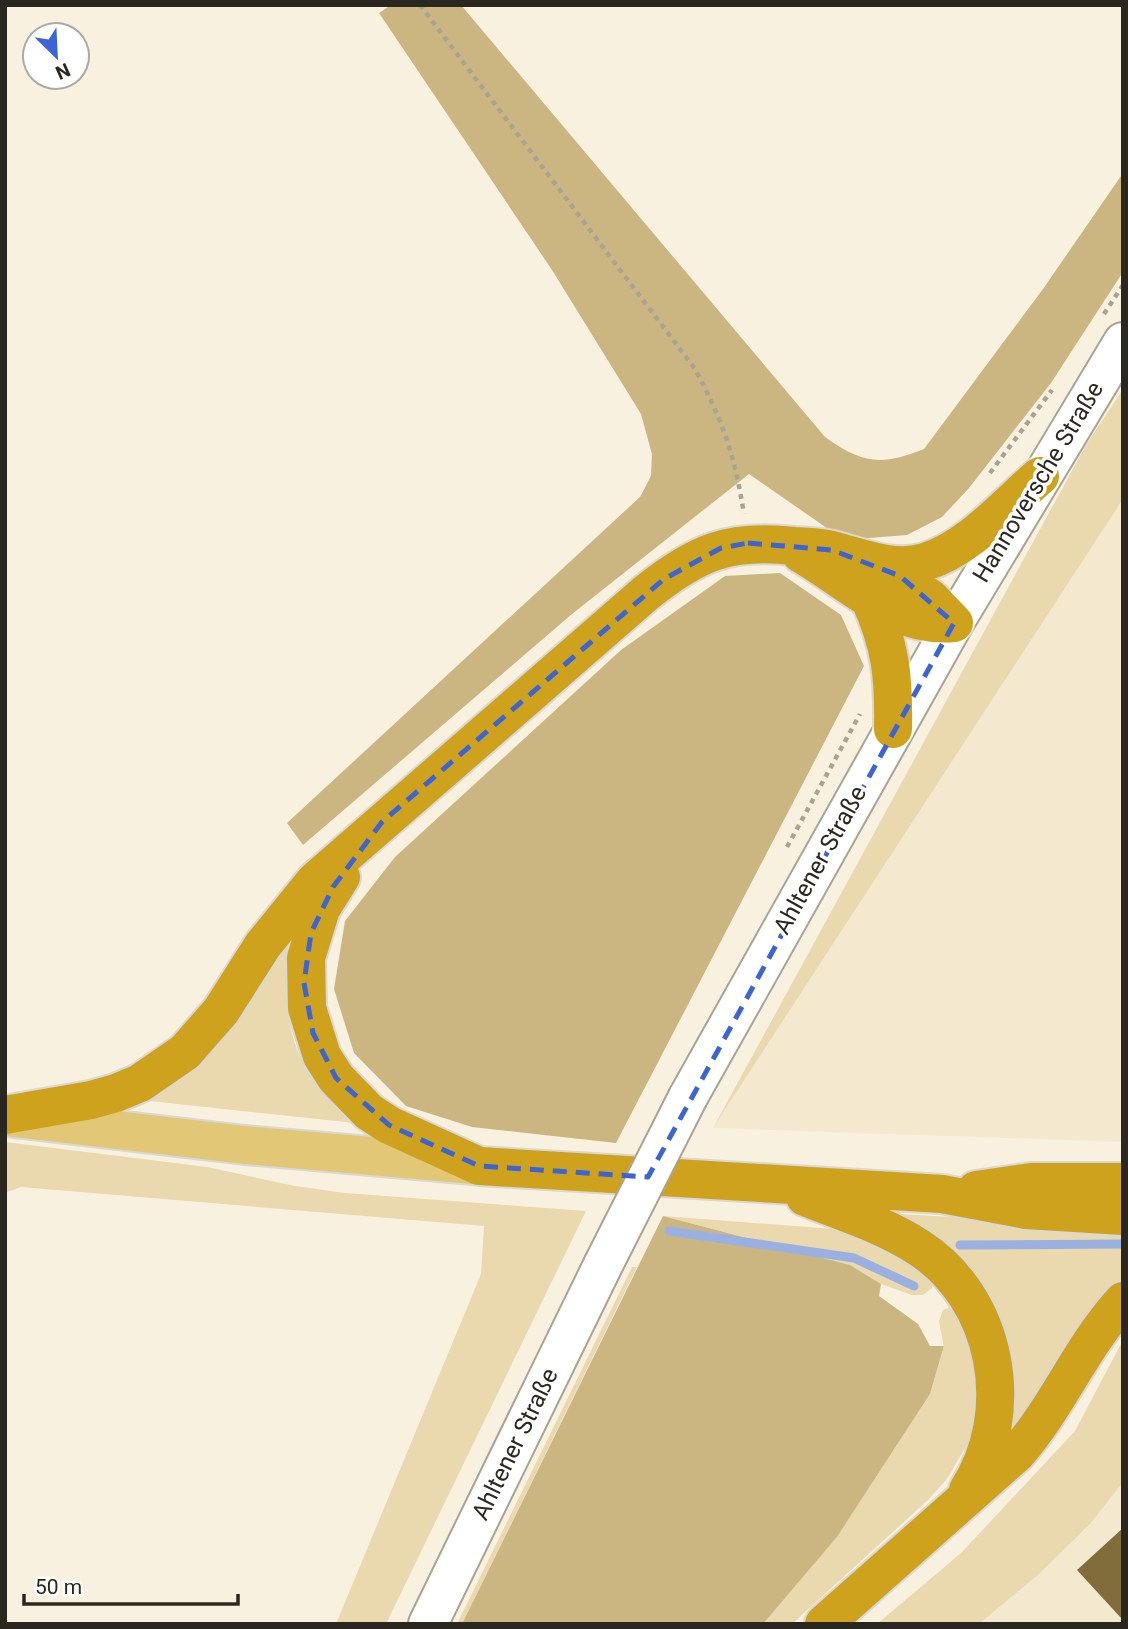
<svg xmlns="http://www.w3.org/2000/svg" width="1128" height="1629" font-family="Roboto,sans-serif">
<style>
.built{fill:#f4e9cf}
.green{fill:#ead8af}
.forest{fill:#cbb682}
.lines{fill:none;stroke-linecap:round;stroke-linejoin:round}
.stream{stroke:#9ab0e0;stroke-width:9}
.building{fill:#816d3b}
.secondary-casing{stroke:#aba392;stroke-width:42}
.primary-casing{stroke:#d9d8d7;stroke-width:42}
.highway-casing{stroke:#d9d8d7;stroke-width:42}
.path{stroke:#a9a395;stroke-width:4.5;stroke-dasharray:5 5;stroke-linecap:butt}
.secondary{stroke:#fff;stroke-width:38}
.primary{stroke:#e2c777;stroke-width:38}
.highway{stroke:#cfa21d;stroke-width:38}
.secondary-bridge-casing{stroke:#aba392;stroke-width:42;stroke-linecap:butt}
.secondary-bridge{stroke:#fff;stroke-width:38}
.marked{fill:none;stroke:#3b64d5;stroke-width:5;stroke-dasharray:14 9;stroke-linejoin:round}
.labels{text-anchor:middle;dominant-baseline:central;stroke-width:7;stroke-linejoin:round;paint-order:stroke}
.street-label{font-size:24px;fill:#2a2720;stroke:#fff}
</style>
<rect width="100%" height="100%" fill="#f9f1df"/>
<path class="built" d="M1123,499V1142L713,1128L1061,594Z
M1123,1482V1624H979L1039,1574L1090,1524Z"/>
<path class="green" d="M1123,389V499L713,1128L1086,445Z
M297,917C285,979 276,1032 319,1086C330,1101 349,1112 364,1124L141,1100C223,1065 255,991 297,917Z
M5,1142L207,1167L295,1186L345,1193L586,1211L386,1624H336L481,1274L484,1226L21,1187L5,1193Z
M897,1214L1123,1226V1283L1008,1452L1010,1388Z
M663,1216L834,1229L867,1235L932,1280V1288L923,1295H912L881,1284L850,1265Z
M632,1267H637L462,1624H457Z
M951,1307L961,1313L968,1324L978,1401L969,1441L947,1479L928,1500L792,1624H763L837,1537L930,1394L944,1347L939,1321L943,1310Z
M1123,1340V1482L1090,1524L1039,1574L979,1624H877L961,1553L1075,1431Z"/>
<path class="forest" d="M391,5H461L825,437C863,464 881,466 924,449L1043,289L1123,173V272L1051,383L969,488L942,517L907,535L844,540L749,474L572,614L303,845L287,823L640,497L651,476L652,454L641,414L552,270L379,13Z
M780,573L841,615L864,666L616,1143L472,1127L406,1106L354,1053L334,989L345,921L395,857L621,650L725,576Z
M663,1216L850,1265L881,1284L879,1296L918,1324L930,1346H944L930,1394L837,1537L763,1624H462Z"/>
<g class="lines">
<path class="stream" d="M669,1231L854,1258L914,1286
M960,1245L1123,1244"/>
</g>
<path class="building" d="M1123,1528V1617L1121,1618L1077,1570Z"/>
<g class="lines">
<g class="secondary-casing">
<path id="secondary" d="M688,1097L954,623L1123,342
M428,1624L603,1265"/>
</g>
<g class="primary-casing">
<path id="primary" d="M14,1118L245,1145L473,1165"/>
</g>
<g class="highway-casing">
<path id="highway" d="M801,554C850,582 894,629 954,623L930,598L875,563
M869,598C891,645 894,678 893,729
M341,877L321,909L306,958L307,1008L322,1056L336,1078L369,1112L389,1125L479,1166L942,1194L1026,1210L1123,1216
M5,1115L91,1100L116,1093L140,1083L185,1052L221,1011L263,945L315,881L646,593C697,552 729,539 794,546C808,547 823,547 836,551C865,559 895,571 925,562C969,549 1006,505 1040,476
M976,1190L1031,1182H1123
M805,1197C843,1212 884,1225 918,1247C998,1298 1018,1412 968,1490
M824,1624L1017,1453C1058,1406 1081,1347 1123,1301"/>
</g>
<path class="path" d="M420,5L695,369C724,424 734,453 744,514
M1104,314L1123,285
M990,473L1052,390
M787,847L860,714"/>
<use href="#secondary" class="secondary"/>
<use href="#primary" class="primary"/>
<use href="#highway" class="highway"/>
<g class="secondary-bridge-casing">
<path id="secondary-bridge" d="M603,1265L688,1097"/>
</g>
<use href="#secondary-bridge" class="secondary-bridge"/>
</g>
<path class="marked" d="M748,543L832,550L900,576L954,623L648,1177L479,1166L389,1125L336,1078L313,1033L304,983L311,933L333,887L382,822L664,579L721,548Z"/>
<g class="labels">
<g class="street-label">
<text transform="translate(1038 482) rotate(-59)">Hannoversche Straße</text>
<text transform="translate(820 860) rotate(-61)">Ahltener Straße</text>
<text transform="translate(515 1444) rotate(-64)">Ahltener Straße</text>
</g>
</g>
<rect width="1128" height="1629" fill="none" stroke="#2a2720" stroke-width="14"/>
<g transform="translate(56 56) rotate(156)"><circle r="33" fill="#ffffff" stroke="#aaa9a6" stroke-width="2"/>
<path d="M0-5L12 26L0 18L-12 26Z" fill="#3b64d5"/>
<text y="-10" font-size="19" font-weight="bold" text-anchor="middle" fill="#2a2720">N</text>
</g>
<path d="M24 1594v10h214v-10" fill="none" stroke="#2a2720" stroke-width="3.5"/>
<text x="35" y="1594" font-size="21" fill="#2a2720" stroke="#ffffff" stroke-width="5" paint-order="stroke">50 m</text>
</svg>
